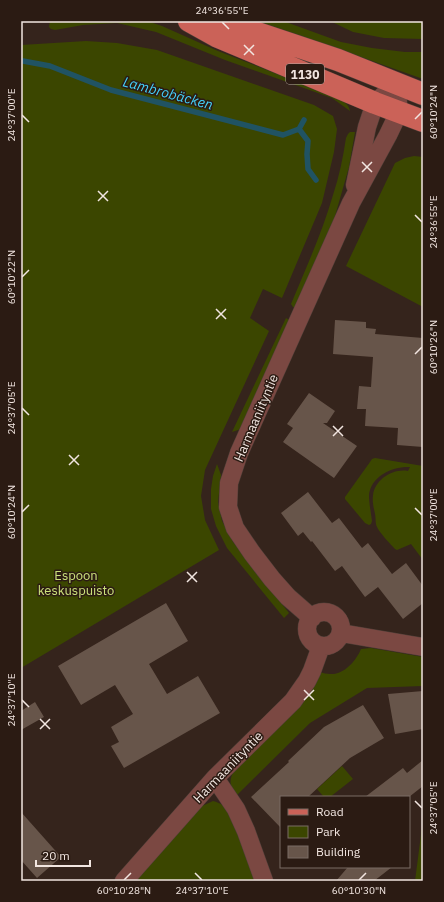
<svg xmlns="http://www.w3.org/2000/svg" width="444" height="902" font-family="'IBM Plex Sans',sans-serif">
<style>
.green{fill:#3b4600}
.lines{fill:none;stroke-linecap:round;stroke-linejoin:round}
.stream{stroke:#205363;stroke-width:5.5}
.building{fill:#67554a}
.minor-casing{stroke:#4f3f38;stroke-width:19}
.major-casing{stroke:#4f3f38;stroke-width:23}
.minor{stroke:#7b4842;stroke-width:18}
.major{stroke:#cb6258;stroke-width:22}
.ticks{fill:none;stroke:#f2e6e1;stroke-width:1.5}
.labels{text-anchor:middle;dominant-baseline:central;stroke-width:3;stroke-linejoin:round;paint-order:stroke}
.shield{fill:#2b1b13;stroke:#b6a9a3;stroke-width:1}
.shield-label{font-size:12px;font-weight:bold;fill:#f2e6e1}
.street-label{font-size:13px;fill:#f2e6e1;stroke:#2b1b13}
.park-label{font-size:13px;fill:#cbe17b;stroke:#2b1b13}
.water-label{font-size:14px;font-style:italic;fill:#45d2fa;stroke:#2b1b13}
.neatline{fill:none;stroke:#f2e6e1;stroke-width:1.5}
.ticks-label{font-size:10px;text-anchor:middle;fill:#f2e6e1}
</style>
<rect width="100%" height="100%" fill="#35241c"/>
<path class="green" d="M50,21H147L162,26L218,51L336,97C342,100 349,104 350,111L332,98L225,60L156,32L117,23L83,25L55,30L51,29L49,27Z
M257,21H283L341,42L372,48L405,52H423V79L302,36Z
M330,21H423V39L384,38L353,32Z
M86,41L117,43L157,50L314,105L333,116L337,129L334,152L322,203L282,298L263,289L250,318L269,331L205,470L201,496L205,520L219,550L21,668V45Z
M350,132H355L349,167L333,223L298,309L293,307L291,304C306,268 322,233 333,195C339,177 343,158 346,138L348,134Z
M414,156L423,157V307L346,266L395,163L405,158Z
M286,318L291,321L241,429L232,432Z
M375,458L423,466V495L422,503L423,504V560L411,544L397,550L395,549C391,545 379,532 377,527C375,523 376,518 375,514C374,509 372,501 373,496C374,480 393,468 408,471L410,467C393,466 371,476 369,495C369,503 371,513 372,521L371,524L369,525L365,523L345,499V497L370,462L372,459Z
M217,464L221,475L218,502L222,521L233,542L289,613L284,618L227,548L216,526L211,509V489L213,476Z
M371,648L423,657V686L367,688L310,723L237,795C229,785 229,781 234,770L320,672C323,673 327,674 330,674C344,675 356,661 361,649Z
M342,766L353,779L330,797H324L317,789Z
M213,801C221,803 226,807 232,813L257,881H135L200,807Z
M423,819V881H415Z"/>
<g class="lines">
<path class="stream" d="M23,61L50,66L111,90L283,135L299,129L304,120
M299,129L308,141L307,154L308,169L316,180"/>
</g>
<path class="building" d="M335,320L366,322V328L376,329L375,334L423,338V447L397,445L398,428L365,426L366,409H357L359,386L371,387L373,357L333,354Z
M309,393L335,411L327,423H323L357,446L334,478L283,442L293,428L287,424Z
M308,492L332,523L339,518L362,548L368,543L392,574L406,563L423,586V603L403,619L378,587L365,597L342,566L335,571L312,541L311,542L303,532L298,536L281,513Z
M166,603L188,641L149,664L167,694L198,676L220,713L124,768L111,746L119,742L111,727L133,714L115,685L81,705L58,666Z
M423,691V729L395,734L388,694Z
M35,702L44,717L21,730V711Z
M363,705L384,738L350,758L308,797H281V828L251,797L289,762L288,761L324,727Z
M423,760V786L409,797H365L403,768L407,773Z
M21,812L61,857L37,878L21,860Z
M348,867H392L374,881H336Z"/>
<g class="lines">
<g class="minor-casing">
<path id="minor" d="M355,185L367,127L375,103L396,84
M307 629a17 17 0 1 1 34 0a17 17 0 1 1-34 0Z
M312,618L288,597L272,579L252,553L235,528L228,507L229,483L239,453L351,203L388,135L399,112L396,84
M341,633L423,647
M215,778L236,809L246,831L264,881
M124,881L215,778L293,701L307,681L312,671L321,646"/>
</g>
<g class="major-casing">
<path id="major" d="M189,21L216,36L375,103L423,121
M222,21L338,60L423,94"/>
</g>
<use href="#minor" class="minor"/>
<use href="#major" class="major"/>
</g>
<path class="ticks" d="M222,22L229,29M244,45L254,55M244,55L254,45M22,115L29,122M415,119L422,112M362,162L372,172M362,172L372,162M98,191L108,201M98,201L108,191M415,215L422,222M22,277L29,270M216,309L226,319M216,319L226,309M415,354L422,347M22,408L29,415M333,426L343,436M333,436L343,426M69,455L79,465M69,465L79,455M415,508L422,515M22,512L29,505M187,572L197,582M187,582L197,572M304,690L314,700M22,700L29,707M304,700L314,690M40,719L50,729M40,729L50,719M415,801L422,808M195,873L202,880M124,880L131,873M359,880L366,873"/>
<g class="labels">
<rect class="shield" x="286" y="64" width="38" height="20" rx="3"/>
<g class="shield-label">
<text x="305" y="74">1130</text>
</g>
<g class="street-label">
<text transform="translate(256 418) rotate(-67)">Harmaaniityntie</text>
<text transform="translate(228 767) rotate(-46)">Harmaaniityntie</text>
</g>
<g class="park-label">
<text x="76" y="575">Espoon<tspan x="76" dy="15">keskuspuisto</tspan></text>
</g>
<g class="water-label">
<text transform="translate(168 93) rotate(15)">Lambrobäcken</text>
</g>
</g>
<rect width="444" height="902" fill="none" stroke="#2b1b13" stroke-width="44"/>
<rect x="280" y="796" width="130" height="72" fill="#2b1b13" stroke="#7b6c65"/>
<rect x="288" y="809" width="20" height="6" fill="#cb6258" stroke="#7b6c65"/>
<text x="316" y="816" font-size="12" fill="#f2e6e1">Road</text>
<rect x="288" y="826" width="20" height="12" fill="#3b4600" stroke="#7b6c65"/>
<text x="316" y="836" font-size="12" fill="#f2e6e1">Park</text>
<rect x="288" y="846" width="20" height="12" fill="#67554a" stroke="#7b6c65"/>
<text x="316" y="856" font-size="12" fill="#f2e6e1">Building</text>
<path d="M36 860v6h54v-6" fill="none" stroke="#f2e6e1" stroke-width="2"/>
<text x="42" y="860" font-size="12" fill="#f2e6e1" stroke="#2b1b13" stroke-width="3" paint-order="stroke">20 m</text>
<rect x="22" y="22" width="400" height="858" class="neatline"/>
<g class="ticks-label">
<text x="222" y="14">24°36'55"E</text>
<text transform="translate(433 112) rotate(-90)" y="4">60°10'24"N</text>
<text transform="translate(11 115) rotate(-90)" y="4">24°37'00"E</text>
<text transform="translate(433 222) rotate(-90)" y="4">24°36'55"E</text>
<text transform="translate(11 277) rotate(-90)" y="4">60°10'22"N</text>
<text transform="translate(433 347) rotate(-90)" y="4">60°10'26"N</text>
<text transform="translate(11 408) rotate(-90)" y="4">24°37'05"E</text>
<text transform="translate(11 512) rotate(-90)" y="4">60°10'24"N</text>
<text transform="translate(433 515) rotate(-90)" y="4">24°37'00"E</text>
<text transform="translate(11 700) rotate(-90)" y="4">24°37'10"E</text>
<text transform="translate(433 808) rotate(-90)" y="4">24°37'05"E</text>
<text x="124" y="894">60°10'28"N</text>
<text x="202" y="894">24°37'10"E</text>
<text x="359" y="894">60°10'30"N</text>
</g>
</svg>
